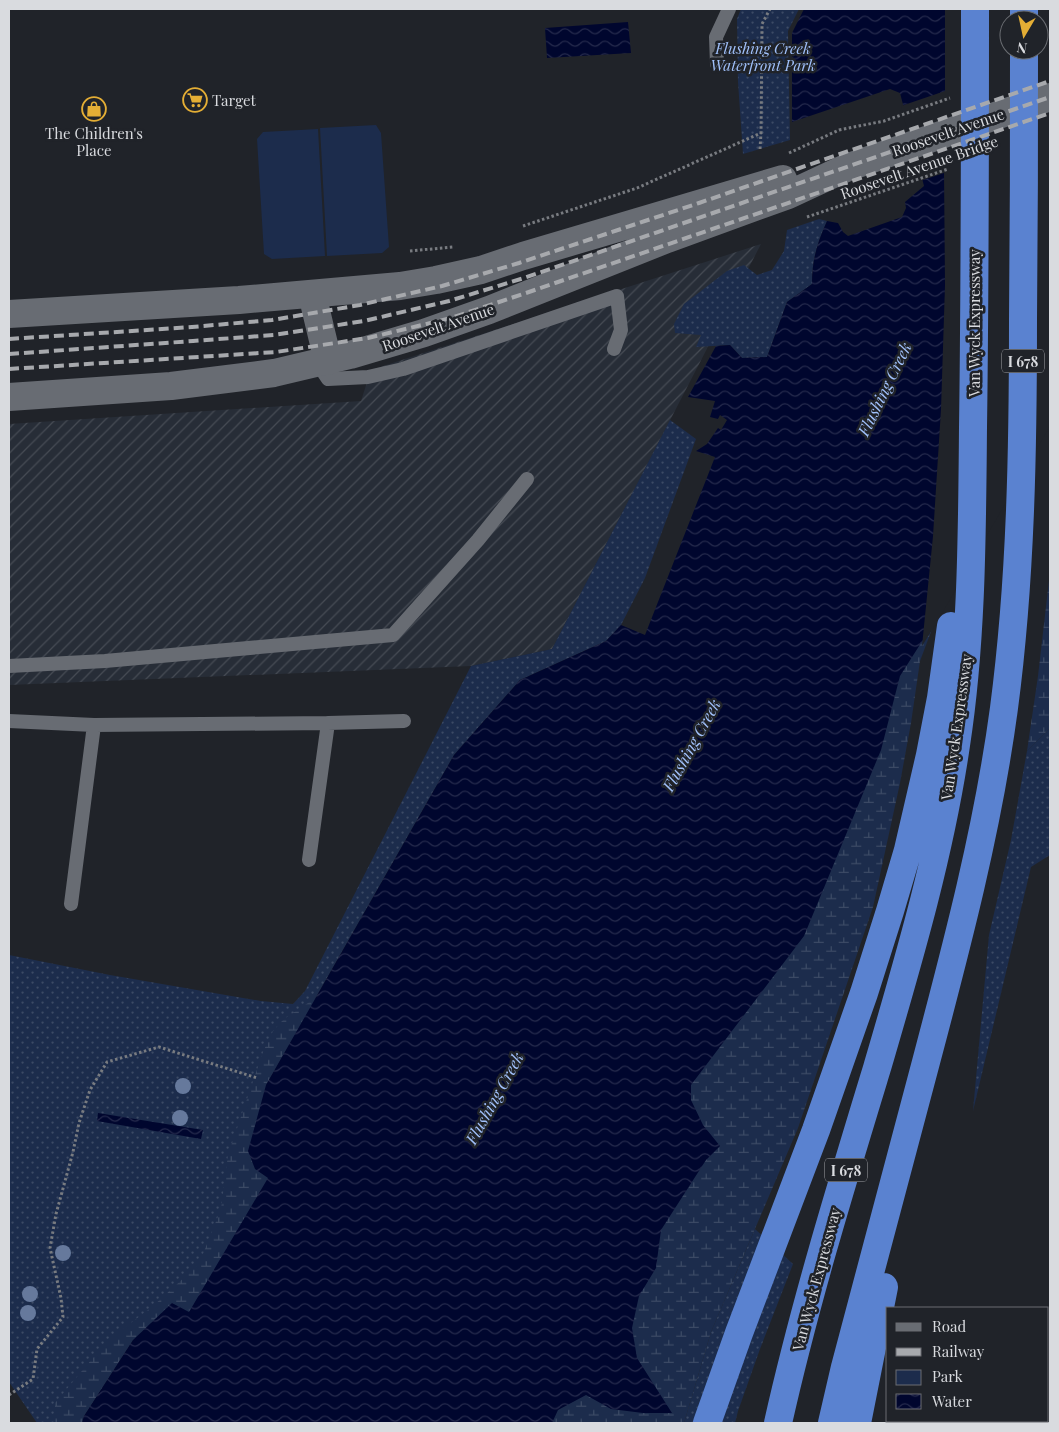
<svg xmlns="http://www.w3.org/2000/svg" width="1059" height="1432" font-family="'Playfair Display',serif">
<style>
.industrial{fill:url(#industrial-furrows)}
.green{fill:url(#green-dots)}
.wetland{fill:url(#wetland-marsh)}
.pitch{fill:#1c2c4c}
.water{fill:url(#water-waves);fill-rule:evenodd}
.pier{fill:#202329;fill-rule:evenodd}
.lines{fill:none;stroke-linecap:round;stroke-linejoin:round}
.path{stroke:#787b80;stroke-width:3;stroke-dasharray:2.5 2.5;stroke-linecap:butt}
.lane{stroke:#686c73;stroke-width:14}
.secondary{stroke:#686c73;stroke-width:28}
.highway{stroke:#5a82d0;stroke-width:28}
.rail{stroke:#a7a9ad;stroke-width:4;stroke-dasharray:10 5;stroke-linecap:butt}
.tree{fill:#66799c}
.labels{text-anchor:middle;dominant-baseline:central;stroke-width:5;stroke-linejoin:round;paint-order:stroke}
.shield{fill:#202329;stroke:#a2a4a8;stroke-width:1}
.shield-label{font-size:14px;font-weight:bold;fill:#d9dbdf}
.park-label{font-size:15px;font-style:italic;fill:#a0c0fa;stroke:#202329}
.poi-label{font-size:15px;fill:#d9dbdf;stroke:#202329;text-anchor:start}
.street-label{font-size:15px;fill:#d9dbdf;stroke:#202329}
.water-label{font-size:16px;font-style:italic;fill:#a0c0fa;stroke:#202329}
</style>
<defs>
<pattern id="industrial-furrows" width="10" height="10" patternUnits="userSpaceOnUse" patternTransform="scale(1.25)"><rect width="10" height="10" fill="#272d37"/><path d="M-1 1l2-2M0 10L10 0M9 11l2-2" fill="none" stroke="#464b54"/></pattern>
<pattern id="green-dots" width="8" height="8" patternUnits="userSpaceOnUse" patternTransform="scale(1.25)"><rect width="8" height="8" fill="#1c2c4c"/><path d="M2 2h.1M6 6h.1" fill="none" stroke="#3c4a65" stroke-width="1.8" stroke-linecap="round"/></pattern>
<pattern id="wetland-marsh" width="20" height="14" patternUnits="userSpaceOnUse" patternTransform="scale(1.25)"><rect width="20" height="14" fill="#1c2c4c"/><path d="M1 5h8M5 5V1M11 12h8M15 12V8" fill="none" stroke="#3c4a65"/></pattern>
<pattern id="water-waves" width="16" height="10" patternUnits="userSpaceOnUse" patternTransform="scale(1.25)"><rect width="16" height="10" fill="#00062e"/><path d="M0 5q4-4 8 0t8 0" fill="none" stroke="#252a4c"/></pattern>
</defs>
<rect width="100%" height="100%" fill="#202329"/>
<path class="industrial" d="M761,244L552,649L471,666L9,685V424L361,401L371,370Z"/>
<path class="green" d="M741,9H799L788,31L790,140L743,154L738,82L737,19Z
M819,219L827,221C817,243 812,260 812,284L787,302L767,357L742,358L730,345L696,347L701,335L675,333L674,324L684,304L727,271L744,265L757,275L772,270L784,251L787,230Z
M670,420L696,439L645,578L621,625L606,641L520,680L454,755L266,1085L255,1169L269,1177L189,1313L133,1340L84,1416L82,1423H37L9,1382V955L110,975L261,1001L293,1004L305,991L471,666L552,649Z
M1050,728V855L1031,867L973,1111L989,935L1011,840L1027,751Z
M755,1229L793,1264L760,1349L738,1411L735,1423H684L711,1332Z"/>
<path class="wetland" d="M1050,572V728L1027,751L1038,676Z
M935,621L920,661L911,723L900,783L873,907L798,1128L711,1332L684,1423H531L664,1118L868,709Z
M317,997L266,1085L269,1177L189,1313L172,1303L133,1340L84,1416L82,1423H55V1403L108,1340L152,1307L199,1264L221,1209L228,1155L263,1052L273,1031L284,1019Z"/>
<path class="pitch" d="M376,125L381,133L389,247L382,253L327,256L320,128Z
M318,129L325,256L272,259L264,254L257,139L263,132Z"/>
<path class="water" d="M804,9H1050L935,621L900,676L881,750L804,936L691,1085V1100L703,1125L720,1146L706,1160L661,1230L656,1268L639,1296L632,1328L637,1358L672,1413H643L611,1409L586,1395L558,1410L552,1423H82L84,1416L133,1340L172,1303L189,1312L268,1178L255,1169L248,1151L266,1085L454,755L520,680L606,641L621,625L645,635L715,457L696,451L707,444L718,428L721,430L727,420L720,415L718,419L710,417L715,401L688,397L716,346L730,345L742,358L767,357L787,302L812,284C812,260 817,243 827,221L838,223L843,232L848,236L902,217L906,208L905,202L924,186L900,93L890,89L792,122V33ZM1009,20H1039V50H1009Z
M628,22L631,53L547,58L545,28Z
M98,1113L203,1130L201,1139L97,1121Z"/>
<path class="pier" d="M945,9H1050V426L937,622L922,646L933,536L941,409L945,285L944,173L920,181L901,106L945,91ZM1009,20H1039V50H1009Z"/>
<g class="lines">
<path class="path" d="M760,149L761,133
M789,153L839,130L884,121L950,98
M807,217L948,169
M523,226L637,188L761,133L762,24L770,9
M410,251L453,247
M9,1395L33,1379L37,1349L63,1317L61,1298L50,1248L56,1214L73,1152L79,1123L90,1090L107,1062L159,1047L257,1078"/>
<path class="lane" d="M717,64L716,37L729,9
M318,364L328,379L368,377L403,369L617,296L621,330L614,349
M9,666L105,661L393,635L478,540L527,479
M9,721L94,725L328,723L404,721
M309,860L328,723
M71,904L94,725"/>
<path class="secondary" d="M312,294L328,361
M9,314L239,300L400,286L436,280L481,270L523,256L783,179
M9,397L171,386L274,373L350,355L424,333L489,310L667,239L788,195L846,168L1050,97"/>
<path class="highway" d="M1024,20V9
M707,1423L739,1333L816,1130L864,993L890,911L908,850L930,755L941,698L951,626
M778,1423C805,1303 841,1186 877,1068C908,962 940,855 956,745C972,641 972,534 973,428C975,288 975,149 975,9
M832,1423L845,1367C872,1265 899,1163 926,1062C957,945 988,828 1004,708C1021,579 1023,449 1023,319C1024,229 1024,140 1024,50
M857,1423L884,1287"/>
<path class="rail" d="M9,339L192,327L272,320L360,305L442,286L519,263L699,203L1050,81
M9,354L193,341L274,335L364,321L449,301L524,278L1050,97
M9,369L276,352L368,338L451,318L526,293L1050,113"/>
</g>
<g class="tree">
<circle cx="183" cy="1086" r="8"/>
<circle cx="180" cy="1118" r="8"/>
<circle cx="63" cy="1253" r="8"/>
<circle cx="30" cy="1294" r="8"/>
<circle cx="28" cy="1313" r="8"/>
</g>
<defs>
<g id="supermarket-ring" transform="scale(1.25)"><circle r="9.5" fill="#202329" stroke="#e4ae35" stroke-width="1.5"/><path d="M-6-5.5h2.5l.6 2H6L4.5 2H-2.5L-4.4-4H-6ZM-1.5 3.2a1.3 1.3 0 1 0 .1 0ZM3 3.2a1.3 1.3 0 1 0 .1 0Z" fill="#e4ae35"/></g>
<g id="shop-ring" transform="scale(1.25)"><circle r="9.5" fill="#202329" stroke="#e4ae35" stroke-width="1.5"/><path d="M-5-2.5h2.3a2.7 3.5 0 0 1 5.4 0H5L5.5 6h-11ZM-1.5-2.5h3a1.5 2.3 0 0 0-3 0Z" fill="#e4ae35"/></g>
</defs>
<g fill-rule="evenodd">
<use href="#supermarket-ring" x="195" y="100"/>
<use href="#shop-ring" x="94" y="109"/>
</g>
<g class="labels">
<g class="shield">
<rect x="1002" y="349.5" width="42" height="23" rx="4"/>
<rect x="825" y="1158.5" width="42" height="23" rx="4"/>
</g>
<g class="shield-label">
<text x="1023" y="361">I 678</text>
<text x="846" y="1170">I 678</text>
</g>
<g class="park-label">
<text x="763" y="48">Flushing Creek<tspan x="763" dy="17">Waterfront Park</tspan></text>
</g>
<g class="poi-label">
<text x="212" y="100">Target</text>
<text x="94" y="133" text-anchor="middle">The Children's<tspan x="94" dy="17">Place</tspan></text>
</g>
<g class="street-label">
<text transform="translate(948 132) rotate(-19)">Roosevelt Avenue</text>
<text transform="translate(919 167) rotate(-19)">Roosevelt Avenue Bridge</text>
<text transform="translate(974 323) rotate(-90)">Van Wyck Expressway</text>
<text transform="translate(438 327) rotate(-19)">Roosevelt Avenue</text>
<text transform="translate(956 727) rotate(-82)">Van Wyck Expressway</text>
<text transform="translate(816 1279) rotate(-75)">Van Wyck Expressway</text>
</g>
<g class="water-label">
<text transform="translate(884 389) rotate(-64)">Flushing Creek</text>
<text transform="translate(691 745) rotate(-61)">Flushing Creek</text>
<text transform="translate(494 1098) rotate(-61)">Flushing Creek</text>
</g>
</g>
<rect width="1059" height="1432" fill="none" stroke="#d9dbdf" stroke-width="20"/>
<rect x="886" y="1307" width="162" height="115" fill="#202329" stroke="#6a6d72"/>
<rect x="896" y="1323" width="25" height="8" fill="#686c73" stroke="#6a6d72"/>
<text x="932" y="1332" font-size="15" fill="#d9dbdf">Road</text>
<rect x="896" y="1348" width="25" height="8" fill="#a7a9ad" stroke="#6a6d72"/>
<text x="932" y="1357" font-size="15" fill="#d9dbdf">Railway</text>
<rect x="896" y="1370" width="25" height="15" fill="#1c2c4c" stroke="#6a6d72"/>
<text x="932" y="1382" font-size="15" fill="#d9dbdf">Park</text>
<rect x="896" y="1394" width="25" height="15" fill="url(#water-waves)" stroke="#6a6d72"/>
<text x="932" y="1407" font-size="15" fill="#d9dbdf">Water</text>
<g transform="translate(1024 35) rotate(189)"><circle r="24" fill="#202329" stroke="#6a6d72"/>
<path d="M0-4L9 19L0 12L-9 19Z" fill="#e4ae35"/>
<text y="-8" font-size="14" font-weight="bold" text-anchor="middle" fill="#d9dbdf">N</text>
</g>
</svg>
